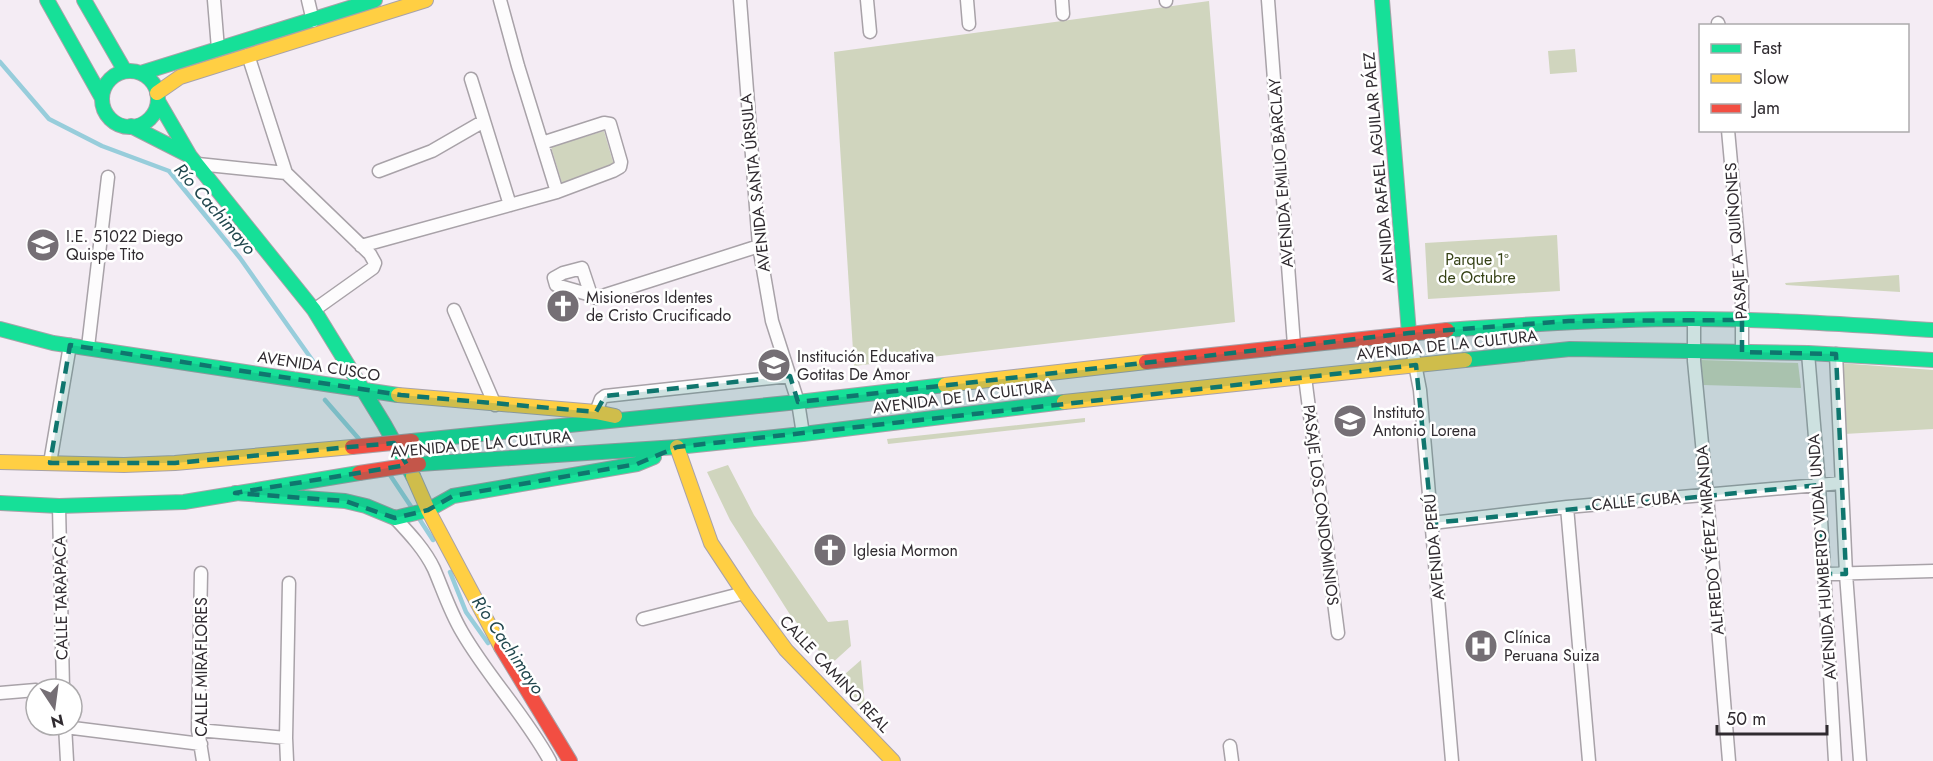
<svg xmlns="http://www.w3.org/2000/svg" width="1933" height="761" font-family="Jost,sans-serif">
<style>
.green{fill:#d0d5be}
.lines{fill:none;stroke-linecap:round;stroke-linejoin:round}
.stream{stroke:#97cddb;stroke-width:4.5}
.street-casing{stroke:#a8a2a8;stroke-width:15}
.fast-casing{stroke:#a8a2a8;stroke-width:16}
.slow-casing{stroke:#a8a2a8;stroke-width:16}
.jam-casing{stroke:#a8a2a8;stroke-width:16}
.street{stroke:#fdfcfd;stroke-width:12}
.fast{stroke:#16e098;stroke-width:14}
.slow{stroke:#ffcf43;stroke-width:14}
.jam{stroke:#f24e42;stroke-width:14}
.jam-bridge-casing{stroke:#a8a2a8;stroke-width:16;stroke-linecap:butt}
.jam-bridge{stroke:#f24e42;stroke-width:14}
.marked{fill:#0f766e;fill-opacity:0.2;stroke:#0f766e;stroke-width:4.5;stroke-dasharray:12 8;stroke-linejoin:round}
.labels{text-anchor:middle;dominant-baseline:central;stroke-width:5;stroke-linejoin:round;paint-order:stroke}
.street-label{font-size:16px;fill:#302b30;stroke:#fff}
.poi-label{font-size:16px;fill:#302b30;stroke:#fff;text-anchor:start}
.park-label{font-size:16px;fill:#364216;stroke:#fff}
.water-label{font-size:18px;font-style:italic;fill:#21474e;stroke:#fff}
</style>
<rect width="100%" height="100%" fill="#f4ecf4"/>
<path class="green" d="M1209,1L1235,322L854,366L834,52Z
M1575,49L1577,72L1550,74L1548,51Z
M604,131L614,165L562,183L551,147Z
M1557,235L1560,291L1428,299L1425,243Z
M1899,275L1900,292L1786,285L1785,283Z
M1701,360L1798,363L1801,388L1703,385Z
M1839,363L1933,370V429L1844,434Z
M1085,418V422L888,444L887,439Z
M728,465L754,515L828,622L848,620L851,646L830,665L789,613L730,520L707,472Z
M861,660L865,706L859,707L837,681Z"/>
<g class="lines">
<path class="stream" d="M0,62L49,119L102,146L169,171L240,258L320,371
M325,400L359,439
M390,475L412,508
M420,520L433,540
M450,572L466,612L488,643"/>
<g class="street-casing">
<path id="street" d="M214,0L218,49
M308,0L313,21
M500,0L518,66L557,192
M740,0L759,246L772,321L798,402L803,434
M867,0L870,32
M967,0L969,24
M1062,0L1063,14
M1166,0V1
M1268,0L1294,345
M1718,23L1719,26
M248,55L286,173
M471,79L510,205
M1728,130L1742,283V352
M198,164L286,173L370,254L375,263L373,268L314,310
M379,171L432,151L484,121
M361,246L557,192L613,171L620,167L621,162L610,124L604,123L542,143
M591,295L556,285L554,278L563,273L582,268L591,295L596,298L759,246
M454,310L495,405
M1694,319V361L1707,495L1729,761
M1409,333L1420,390L1452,761
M88,347L108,177
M1808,353L1819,485L1835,761
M1836,354L1846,574L1860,761
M1305,377L1338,633
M596,412L601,399L605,396L790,376
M50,463L70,345
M59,506L63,689
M1567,507L1589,761
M395,518C410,534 425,550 434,569C443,590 450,612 462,632C488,677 525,715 550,761
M1432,523L1567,507L1841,483
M201,573L198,730L203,761
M1824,574L1933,571
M643,619L744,593
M0,693L36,690
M65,725L67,761
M65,727L201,744
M198,730L286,738L289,583
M286,738L287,761
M1230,746L1232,761"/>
</g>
<g class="fast-casing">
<path id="fast" d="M47,0L102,98
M84,0L125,71
M1382,0L1409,333
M102 99a28 28 0 1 1 56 0a28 28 0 1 1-56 0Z
M141,73L375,0
M158,101L190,156L314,310L384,424L413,476
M131,126L190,156
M0,329L53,343L398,395
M1447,330C1529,324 1610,319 1692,319C1772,319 1853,325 1933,330
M1465,360L1570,349L1808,353L1933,360
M412,441L798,402L945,385
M419,464L677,447L803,434L1064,402
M235,493L345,501L366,506L395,518L428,510L453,496L637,464L654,457
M0,503L59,506L184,502L359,473"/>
</g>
<g class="slow-casing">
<path id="slow" d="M157,93L180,77L426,0
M945,385L1146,362
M398,395L596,412L615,416
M1064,402L1465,360
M677,447L711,543L744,593L786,650L893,761
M0,462L124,465L175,463L352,447
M413,476L428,510L501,647"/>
</g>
<g class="jam-casing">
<path id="jam" d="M1146,362L1447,330
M501,647L570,761"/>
</g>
<use href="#street" class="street"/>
<use href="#fast" class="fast"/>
<use href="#slow" class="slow"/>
<use href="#jam" class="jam"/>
<g class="jam-bridge-casing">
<path id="jam-bridge" d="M352,447L412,441
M359,473L419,464"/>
</g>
<use href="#jam-bridge" class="jam-bridge"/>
</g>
<path class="marked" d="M1742,320V352L1836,354L1846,574H1824L1819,485L1432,523L1416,365L677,447L637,464L453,496L428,510L395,518L345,501L235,493L407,465L394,443L175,463H50L70,345L401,395L596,412L605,396L790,376L798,402L1409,333L1569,321Z"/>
<defs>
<g id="school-disc" transform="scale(1.725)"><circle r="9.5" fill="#756f75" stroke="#fff"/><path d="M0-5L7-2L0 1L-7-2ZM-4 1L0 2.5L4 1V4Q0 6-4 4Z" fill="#fff"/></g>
<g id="church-disc" transform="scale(1.725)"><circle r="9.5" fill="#756f75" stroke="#fff"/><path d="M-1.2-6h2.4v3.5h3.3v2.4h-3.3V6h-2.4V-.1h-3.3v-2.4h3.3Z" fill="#fff"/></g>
<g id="university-disc" transform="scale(1.725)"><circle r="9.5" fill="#756f75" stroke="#fff"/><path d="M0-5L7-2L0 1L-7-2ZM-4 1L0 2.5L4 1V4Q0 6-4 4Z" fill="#fff"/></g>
<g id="hospital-disc" transform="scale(1.725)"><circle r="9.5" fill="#756f75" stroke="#fff"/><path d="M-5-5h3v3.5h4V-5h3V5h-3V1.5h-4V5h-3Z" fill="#fff"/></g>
</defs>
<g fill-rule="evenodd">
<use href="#school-disc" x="43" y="245"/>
<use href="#church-disc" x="563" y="306"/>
<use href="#school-disc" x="774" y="365"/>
<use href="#university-disc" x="1350" y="421"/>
<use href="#church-disc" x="830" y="550"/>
<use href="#hospital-disc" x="1481" y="646"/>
</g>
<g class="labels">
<g class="street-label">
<text transform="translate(1379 168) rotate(-95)">AVENIDA RAFAEL AGUILAR PÁEZ</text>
<text transform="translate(1281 173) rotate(-94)">AVENIDA EMILIO BARCLAY</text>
<text transform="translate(755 183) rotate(-96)">AVENIDA SANTA ÚRSULA</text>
<text transform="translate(1736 241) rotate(-94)">PASAJE A. QUIÑONES</text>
<text transform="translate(1447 345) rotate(-6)">AVENIDA DE LA CULTURA</text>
<text transform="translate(319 366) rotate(9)">AVENIDA CUSCO</text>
<text transform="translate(963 397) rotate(-7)">AVENIDA DE LA CULTURA</text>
<text transform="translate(481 444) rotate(-5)">AVENIDA DE LA CULTURA</text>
<text transform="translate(1636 501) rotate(-5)">CALLE CUBA</text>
<text transform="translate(1321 505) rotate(83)">PASAJE LOS CONDOMINIOS</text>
<text transform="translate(1710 540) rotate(-95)">ALFREDO YÉPEZ MIRANDA</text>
<text transform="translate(1434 547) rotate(-95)">AVENIDA PERÚ</text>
<text transform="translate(1822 557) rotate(-94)">AVENIDA HUMBERTO VIDAL UNDA</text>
<text transform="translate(61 598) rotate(-91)">CALLE TARAPACA</text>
<text transform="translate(201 667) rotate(-90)">CALLE MIRAFLORES</text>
<text transform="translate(835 674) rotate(47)">CALLE CAMINO REAL</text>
</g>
<g class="poi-label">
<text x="66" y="236">I.E. 51022 Diego<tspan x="66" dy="18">Quispe Tito</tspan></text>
<text x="586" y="297">Misioneros Identes<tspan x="586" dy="18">de Cristo Crucificado</tspan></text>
<text x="797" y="356">Institución Educativa<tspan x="797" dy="18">Gotitas De Amor</tspan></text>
<text x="1373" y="412">Instituto<tspan x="1373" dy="18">Antonio Lorena</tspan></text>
<text x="853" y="550">Iglesia Mormon</text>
<text x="1504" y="637">Clínica<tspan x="1504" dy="18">Peruana Suiza</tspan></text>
</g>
<g class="park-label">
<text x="1477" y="259">Parque 1º<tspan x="1477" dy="18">de Octubre</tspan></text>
</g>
<g class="water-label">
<text transform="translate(215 209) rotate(49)">Río Cachimayo</text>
<text transform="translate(508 645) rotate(56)">Río Cachimayo</text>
</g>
</g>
<rect x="1699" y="24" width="210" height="108" fill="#ffffff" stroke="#acaaac" stroke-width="1.5"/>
<rect x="1711" y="44" width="30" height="9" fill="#16e098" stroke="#acaaac" stroke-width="1.5"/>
<text x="1753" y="54" font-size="18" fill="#302b30">Fast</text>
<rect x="1711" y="74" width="30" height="9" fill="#ffcf43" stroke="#acaaac" stroke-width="1.5"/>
<text x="1753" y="84" font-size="18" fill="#302b30">Slow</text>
<rect x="1711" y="104" width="30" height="9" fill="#f24e42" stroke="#acaaac" stroke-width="1.5"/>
<text x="1753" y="114" font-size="18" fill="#302b30">Jam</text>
<g transform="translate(54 707) rotate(167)"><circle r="28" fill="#ffffff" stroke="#acaaac" stroke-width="1.5"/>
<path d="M0-4.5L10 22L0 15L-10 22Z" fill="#756f75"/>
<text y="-9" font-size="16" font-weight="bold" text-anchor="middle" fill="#302b30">N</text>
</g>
<path d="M1717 725v9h110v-9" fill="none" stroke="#302b30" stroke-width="3"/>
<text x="1726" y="725" font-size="18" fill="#302b30" stroke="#ffffff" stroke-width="4.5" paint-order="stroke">50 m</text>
</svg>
